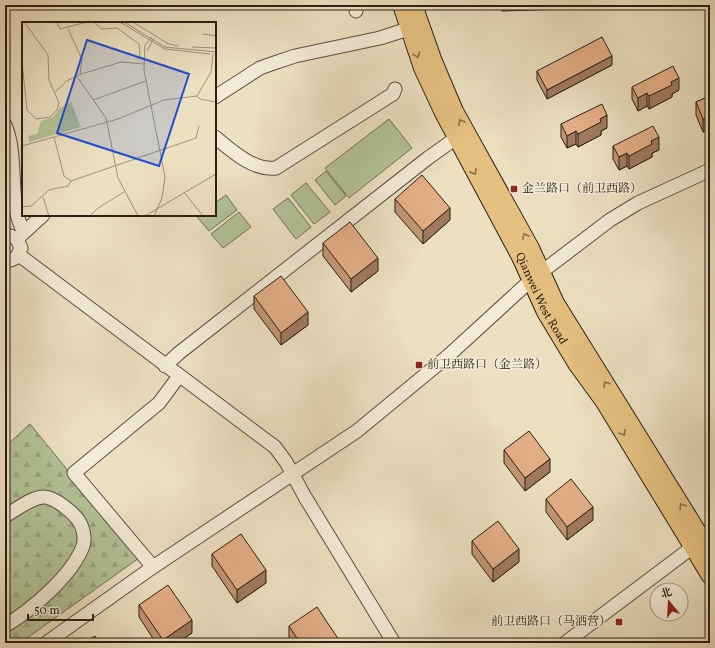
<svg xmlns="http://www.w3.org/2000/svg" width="715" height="648" font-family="Vollkorn,'Noto Serif SC',serif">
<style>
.forest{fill:url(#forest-firs);stroke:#6e7155}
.pitch{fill:#b2c397;stroke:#6e7155}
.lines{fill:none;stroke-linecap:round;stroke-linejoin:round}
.minor-casing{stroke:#5b4f3e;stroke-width:15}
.major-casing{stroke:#2b1f13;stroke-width:18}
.minor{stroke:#f3ebd7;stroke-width:13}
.major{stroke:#e6c080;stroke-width:16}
.wall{fill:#c39673;stroke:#2b1f13}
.shaded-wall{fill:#9f7a5e;stroke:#2b1f13}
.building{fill:#e3ae86;stroke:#2b1f13}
.oneway{stroke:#88704a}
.poi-dot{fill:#8f2418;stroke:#f3ebd7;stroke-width:1.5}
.labels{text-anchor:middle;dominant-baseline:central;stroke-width:3;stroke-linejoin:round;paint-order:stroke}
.poi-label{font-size:12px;fill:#2b1f13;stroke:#f3ebd7;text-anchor:start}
.street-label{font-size:12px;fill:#2b1f13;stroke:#f3ebd7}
.inset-road{fill:none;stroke:#9f937b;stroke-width:1}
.view{fill:#1d4ed8;fill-opacity:0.15;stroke:#1d4ed8;stroke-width:2}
.inset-edge{fill:none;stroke:#2b1f13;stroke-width:2}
</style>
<defs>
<pattern id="forest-firs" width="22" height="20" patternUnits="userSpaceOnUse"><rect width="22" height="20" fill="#b2c397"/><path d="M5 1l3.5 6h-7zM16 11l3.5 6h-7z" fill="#99a781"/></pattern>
</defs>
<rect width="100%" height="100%" fill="#ece0c1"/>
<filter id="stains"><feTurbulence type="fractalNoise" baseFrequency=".005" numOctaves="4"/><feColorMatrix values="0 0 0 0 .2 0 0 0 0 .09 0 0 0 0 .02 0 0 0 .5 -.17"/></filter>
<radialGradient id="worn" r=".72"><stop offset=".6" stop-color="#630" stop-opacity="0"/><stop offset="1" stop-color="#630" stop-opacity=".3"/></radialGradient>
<path class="forest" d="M30,424L139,558L20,643H5V447Z"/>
<path class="pitch" d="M389,119L412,148L349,198L325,168Z
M326,171L346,196L335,205L315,180Z
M306,183L330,212L314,224L291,195Z
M226,195L237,210L209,231L197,217L199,215H215V203Z
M288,198L311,227L296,239L273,209Z
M239,212L251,227L223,248L211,234Z"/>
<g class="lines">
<g class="minor-casing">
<path id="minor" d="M356,11L357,5
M215,97L260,68L274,63L295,56L380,38L408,29
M5,125C19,157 7,204 24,232
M215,137C231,150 253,171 276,168L393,94L395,89
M5,237L11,236L17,239L21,248L17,257L11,260L5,259
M18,238L43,215
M19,255L275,447L286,462L305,497L394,643
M165,366L179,353L428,158L456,138
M5,516C16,510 30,498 43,497C54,496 77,515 81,525C84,531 85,540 83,546C72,576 31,610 5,626
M153,567L74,473L159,403L179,376
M46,643L153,567L357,431L448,356L531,280L610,220L638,203L710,170
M565,643L710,534"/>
</g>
<g class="major-casing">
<g id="major">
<path id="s1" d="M401,5L422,68L443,113L520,257L545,312L577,365L604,402L710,576"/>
<path d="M414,5L433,59L455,111L531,248L556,303L710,551"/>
</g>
</g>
<use href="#minor" class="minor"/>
<use href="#major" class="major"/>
</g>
<path class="wall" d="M502,5H565V9L502,11Z
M593,5H617L593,9Z
M710,45V65L707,60V47Z
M612,65L547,99L537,80V71Z
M632,87L679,90L672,94V97L649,109L647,106L638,111L632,99Z
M710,96V129L703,132L696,115V102Z
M561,124L607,128L601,131V135L578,147L576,144L567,148L561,137Z
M613,146L659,150L652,153V157L629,169L627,166L619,170L613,159Z
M395,199L450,220L423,244L395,212Z
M323,243L378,271L351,292L323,256Z
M254,296L308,325L281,345L254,309Z
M504,450L550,472L525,491L504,463Z
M546,499L593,520L567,540L546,512Z
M472,541L519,562L493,582L472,554Z
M212,554L266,583L237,603L212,566Z
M139,605L192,633L177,643H156L139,617Z
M289,626L341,643H292L289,638Z"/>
<path class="shaded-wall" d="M612,56V65L547,99V90Z
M679,78V90L672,94V97L649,109V96L671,82Z
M647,93V106L638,111V98Z
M607,115V128L601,131V135L578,147V134L600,119Z
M710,116V129L703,132V119Z
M576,131V144L567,148V136Z
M659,137V150L652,153V157L629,169V156L651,141Z
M627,153V166L619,170V157Z
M450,208V220L423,244V231Z
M378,258V271L351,292V279Z
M308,312V325L281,345V333Z
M550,459V472L525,491V478Z
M593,507V520L567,540V527Z
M519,549V562L493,582V569Z
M266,570V583L237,603V590Z
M192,620V633L177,643H163V640Z"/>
<path class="building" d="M602,37L612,56L547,90L537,71Z
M710,45V53L707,47Z
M673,66L679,78L671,82L672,85L649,96L647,93L638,98L632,87Z
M710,96V116L703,119L696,102Z
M602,104L607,115L600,119L601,122L578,134L576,131L567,136L561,124Z
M653,126L659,137L651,141L652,144L629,156L627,153L619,157L613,146Z
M422,175L450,208L423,231L395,199Z
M350,222L378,258L351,279L323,243Z
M281,276L308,312L281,333L254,296Z
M529,431L550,459L525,478L504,450Z
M571,479L593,507L567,527L546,499Z
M498,521L519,549L493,569L472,541Z
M241,534L266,570L237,590L212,554Z
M168,585L192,620L163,640L139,605Z
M317,607L341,643H300L289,626Z
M95,636L100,643H84Z"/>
<defs><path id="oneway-chevron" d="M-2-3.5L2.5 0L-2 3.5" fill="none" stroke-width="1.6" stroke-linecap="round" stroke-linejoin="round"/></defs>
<g class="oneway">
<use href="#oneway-chevron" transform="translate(417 55) rotate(70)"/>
<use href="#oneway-chevron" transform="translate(461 122) rotate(-119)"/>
<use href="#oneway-chevron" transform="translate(474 172) rotate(61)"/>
<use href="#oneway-chevron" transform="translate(525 236) rotate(-119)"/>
<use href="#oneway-chevron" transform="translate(606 384) rotate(-122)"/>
<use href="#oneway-chevron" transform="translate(623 433) rotate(59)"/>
<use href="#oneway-chevron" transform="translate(682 506) rotate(-122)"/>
</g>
<g class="poi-dot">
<rect x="510" y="185" width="8" height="8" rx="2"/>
<rect x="415" y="361" width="8" height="8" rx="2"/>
<rect x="615" y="618" width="8" height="8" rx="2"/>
</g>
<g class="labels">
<g class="poi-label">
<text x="522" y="189">金兰路口（前卫西路）</text>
<text x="427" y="365">前卫西路口（金兰路）</text>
<text x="611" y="622" text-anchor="end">前卫西路口（马洒营）</text>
</g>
<g class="street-label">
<text stroke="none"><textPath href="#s1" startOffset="326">Qianwei West Road</textPath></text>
</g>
</g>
<g transform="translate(22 22)">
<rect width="194" height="194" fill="#ece0c1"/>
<path d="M49,80L59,105L7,120L6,114L15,112L19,99L31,95L38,86Z" fill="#b2c397"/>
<path class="inset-road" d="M35,0L38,7L65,0M72,0L80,7L95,6L117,22L118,32L115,37M98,0L143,27L188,32M102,0L143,25L194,30M111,0L145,21M46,7L60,37L58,53M181,12L194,14M130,15L123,23L122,48L143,155L140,176L132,194M144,21L156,24M170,25L194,26M125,29L132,16M0,40L5,88L14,97L28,95L35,88L37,81L27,58L26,33L3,1M56,53L99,40L122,42M56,56L84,96L96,156L116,194M33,70L46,58L56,54L53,55M175,74L178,77L194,80M71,78L124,59M32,115L42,154L49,159M0,124L96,97L142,78L175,74L189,50L191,32M162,170L181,194M21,175L27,194M0,185L9,184L27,168L46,164L49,159L174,116L177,104M68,194L76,186L102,170M123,194L194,152"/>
<path class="view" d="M65,18L167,52L137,144L35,111Z"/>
<rect width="194" height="194" class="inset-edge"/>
</g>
<rect width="715" height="648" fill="none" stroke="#ece0c1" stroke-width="20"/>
<rect x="6" y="6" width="703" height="636" fill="none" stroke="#2b1f13" stroke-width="2"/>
<rect x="10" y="10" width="695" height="628" fill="none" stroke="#2b1f13"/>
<g transform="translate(669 602) rotate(342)"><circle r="19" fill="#f3ebd7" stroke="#a39989"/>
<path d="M0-3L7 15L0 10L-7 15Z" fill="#8f2418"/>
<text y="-6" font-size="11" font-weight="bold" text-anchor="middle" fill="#2b1f13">北</text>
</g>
<path d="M28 614v6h65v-6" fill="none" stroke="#2b1f13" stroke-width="2"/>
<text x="34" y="614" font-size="12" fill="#2b1f13" stroke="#f3ebd7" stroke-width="3" paint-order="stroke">50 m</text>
<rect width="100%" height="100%" filter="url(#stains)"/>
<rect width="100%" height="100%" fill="url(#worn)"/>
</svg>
